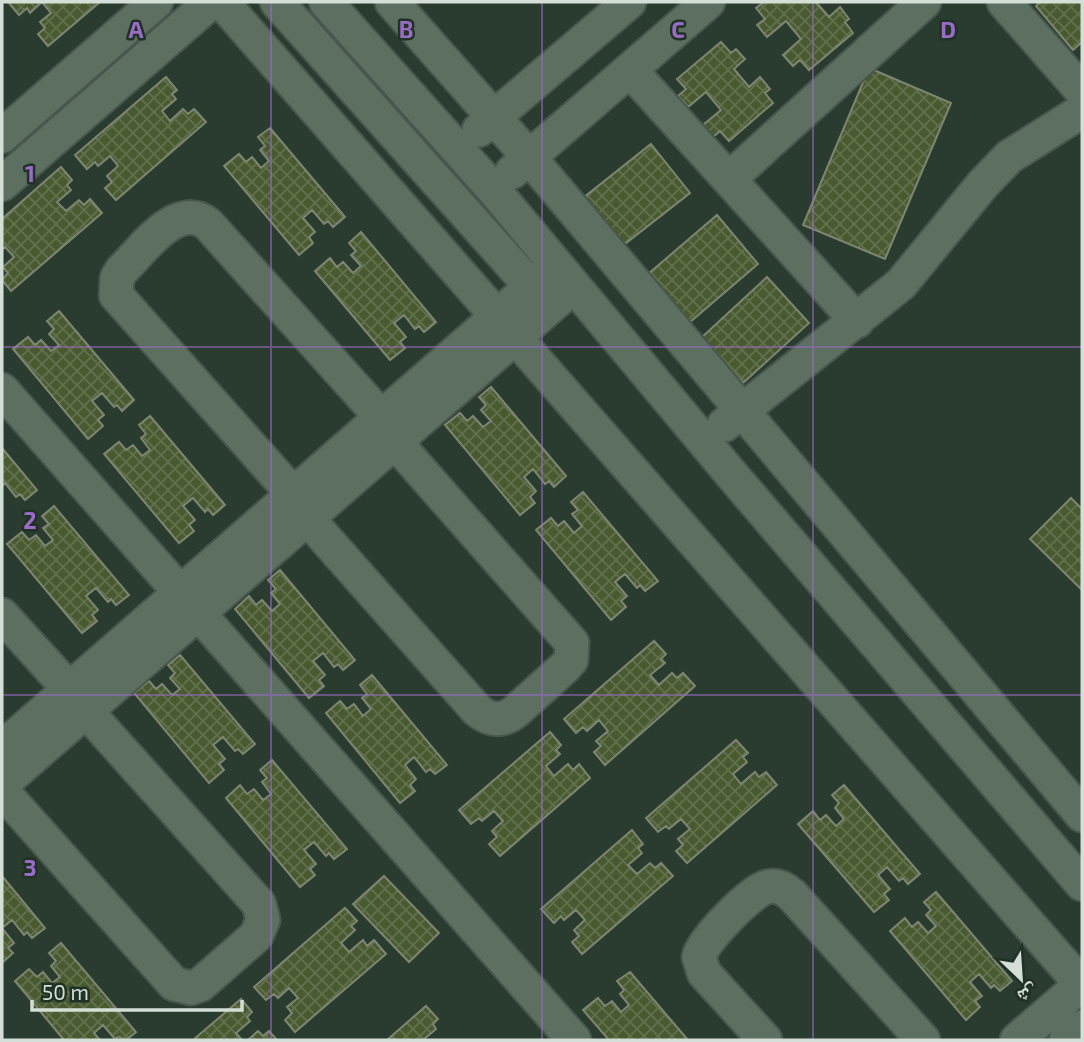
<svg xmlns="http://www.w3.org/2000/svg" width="1084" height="1042" font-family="'Exo 2','Noto Naskh Arabic',sans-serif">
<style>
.building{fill:url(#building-cross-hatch);stroke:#7e8673;stroke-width:2}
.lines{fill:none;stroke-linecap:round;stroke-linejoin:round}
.minor-casing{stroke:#48574d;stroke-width:37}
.minor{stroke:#5c6f61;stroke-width:33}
.grid{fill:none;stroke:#9a6bc7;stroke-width:2;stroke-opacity:0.55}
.grid-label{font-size:23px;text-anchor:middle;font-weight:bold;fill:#9a6bc7;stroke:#203125;stroke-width:5;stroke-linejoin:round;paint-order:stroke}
</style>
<defs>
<pattern id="building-cross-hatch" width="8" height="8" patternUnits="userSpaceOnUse" patternTransform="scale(1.75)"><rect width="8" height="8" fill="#495a30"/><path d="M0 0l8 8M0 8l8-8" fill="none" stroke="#62714d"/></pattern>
</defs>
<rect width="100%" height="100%" fill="#2a3b2f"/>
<path class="building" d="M8,2H100L48,46L38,34L45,28L40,22L51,13L42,2L30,13L27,8L19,15Z
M764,2H816L829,17L840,7L849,19L845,22L853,33L809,70L800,60L793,66L783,55L801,39L786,21L767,37L757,25L765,19L756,8Z
M1040,2H1082V42L1073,50L1036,6Z
M721,42L731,53L736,49L745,59L734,69L749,87L760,77L770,89L765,93L773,103L729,141L720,131L713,137L703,125L721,110L706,92L688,107L678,96L686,89L677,79Z
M869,68L951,103L885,259L803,225Z
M166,77L177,90L172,94L176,99L162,111L170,121L183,109L188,114L194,109L206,122L116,200L105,188L112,182L107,176L118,166L110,156L98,166L95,162L87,169L75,155Z
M270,128L345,217L333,227L328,221L324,224L312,210L303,218L315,232L309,237L313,243L299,255L224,166L239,154L246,162L252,157L261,168L269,161L260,150L265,146L258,137Z
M651,144L690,193L621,247L583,198Z
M61,167L72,180L67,185L71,190L57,202L66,211L79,200L84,205L90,199L102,213L11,291L2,280L8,273L3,267L14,257L5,247L2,250V219Z
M717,215L758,264L690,322L648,274Z
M361,232L436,322L424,332L419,326L415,329L404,315L394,323L406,337L400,342L405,348L390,360L315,271L330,258L337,267L343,262L353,273L361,266L351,255L356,251L349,243Z
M767,277L809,323L743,383L701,338Z
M59,311L134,400L122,411L117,405L114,407L102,393L92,401L104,415L98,420L103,426L88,439L13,349L28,337L35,345L41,340L51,351L59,345L49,334L54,329L47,321Z
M491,387L566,476L554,487L549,481L545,484L533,469L524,477L536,491L530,497L535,503L520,515L445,425L460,413L467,421L473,416L483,427L491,421L481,410L486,405L479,397Z
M150,416L225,505L213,515L208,509L205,512L193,498L183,506L195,520L189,525L194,531L179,543L104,454L119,442L126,450L133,445L142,456L150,450L141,438L146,434L139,425Z
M2,448L37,490L25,500L20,494L16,497L5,483L2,486Z
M583,492L658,581L645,591L640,585L637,588L625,574L615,582L627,596L621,601L626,607L611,620L536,530L551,518L558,526L564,521L574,533L582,526L572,514L578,510L571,502Z
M1071,498L1082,509V590L1030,539Z
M54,506L129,595L116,605L111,599L108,602L96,588L86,596L98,610L92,615L97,621L82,633L7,544L22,532L29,540L36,535L45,546L53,540L43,528L49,524L42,516Z
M280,570L355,660L343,670L338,664L334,667L323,653L313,661L325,675L319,680L324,686L309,698L235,609L249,596L256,605L262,600L272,611L280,604L271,593L276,589L268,580Z
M654,641L666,654L661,659L665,663L650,675L659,685L672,673L677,678L683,673L695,686L605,765L594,752L601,746L596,741L608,731L599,720L587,731L583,727L576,733L564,719Z
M180,655L255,744L243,754L238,749L235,751L223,737L213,745L225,759L219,764L224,770L209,783L134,693L149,681L156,689L162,684L172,695L180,689L170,678L175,673L168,665Z
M372,675L447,765L435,774L430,769L426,772L414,757L405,765L416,779L410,785L415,791L400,803L326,713L340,701L347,709L354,704L363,716L371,709L362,698L367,694L360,685Z
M550,732L561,745L556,750L560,754L546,766L554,776L568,764L573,770L579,764L590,778L500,856L489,844L497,837L492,831L503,821L494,811L482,821L479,818L471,824L459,810Z
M736,740L748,753L743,757L747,762L733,774L741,784L755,772L759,777L766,772L777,785L687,863L676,851L683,845L678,839L690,829L681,819L669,829L666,826L658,832L646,818Z
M272,760L347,849L334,859L329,853L326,856L314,842L304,850L316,864L310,869L315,875L300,887L226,798L240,785L247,794L254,789L263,800L271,794L262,782L267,778L260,770Z
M844,785L920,874L908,884L903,878L899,881L887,867L878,875L890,889L884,894L889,900L874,912L798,824L813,811L820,820L826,815L836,826L844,819L835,808L839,803L832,795Z
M632,830L643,844L638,848L642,853L628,865L637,874L650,863L655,868L661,863L673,876L582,954L572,942L579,936L574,930L585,920L576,910L564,920L561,916L554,923L541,909Z
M2,876L45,928L32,938L27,932L24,935L12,920L2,928L14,943L8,948L13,953L2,963Z
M384,876L439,933L409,962L353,904Z
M936,892L1012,981L1000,991L994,985L991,988L979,974L970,982L982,996L975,1001L980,1007L966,1020L890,931L905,918L912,927L918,922L928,933L936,926L926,915L931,910L924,902Z
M345,908L357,921L351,926L355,930L341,943L349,952L363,940L367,946L374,940L386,954L295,1032L285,1020L292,1013L287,1007L298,998L289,988L278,998L274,994L266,1000L254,987Z
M61,943L136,1032L126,1040L119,1037L115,1039L103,1025L94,1033L100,1040H64L15,981L29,969L37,977L43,972L52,983L60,977L51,966L56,961L49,953Z
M630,972L688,1040H609L583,1010L598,998L605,1006L612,1001L621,1012L629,1005L620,994L624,990L617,981Z
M241,999L252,1012L247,1017L250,1021L236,1033L242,1040H193Z
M426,1006L438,1019L433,1024L436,1029L423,1040H387Z
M258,1031L263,1036L269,1031L277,1040H248Z"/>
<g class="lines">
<g class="minor-casing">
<path id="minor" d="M222,2L1082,985
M277,2L546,303
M326,2L493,189L732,475L1082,884
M392,2L529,157L1082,815
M1004,2L1082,91
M630,70L857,321
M479,130L629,2
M2,136L156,2
M512,172L708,2
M729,179L924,2
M2,184L211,2
M2,390L574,1040
M724,425L901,284L983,184L1009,157L1082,111
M294,495L116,295L117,278L122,270C143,250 176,200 208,224L382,418
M308,519L477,710C490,721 503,722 516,711L565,667L571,660L572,643L396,443
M2,615L69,689
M2,748L556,265
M2,784L574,286
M2,791L174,984L191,988L200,985L256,936L263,920L259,904L87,712
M765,1040L704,973L699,957C702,941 751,891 767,887C777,884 785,889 792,895L923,1040
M1017,1040L1082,984
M1066,1040L1082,1027"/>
</g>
<use href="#minor" class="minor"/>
</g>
<path class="grid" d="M271,2V1040M542,2V1040M813,2V1040M2,347H1082M2,695H1082"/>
<g class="grid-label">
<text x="136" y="38">A</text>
<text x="406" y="38">B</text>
<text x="678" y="38">C</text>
<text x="948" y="38">D</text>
<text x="30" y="182">1</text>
<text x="30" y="529">2</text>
<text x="30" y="876">3</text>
</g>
<rect width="1084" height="1042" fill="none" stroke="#d4dfd7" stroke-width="7"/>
<g transform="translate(1021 979) rotate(155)" stroke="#203125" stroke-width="5" paint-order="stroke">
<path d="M0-5L12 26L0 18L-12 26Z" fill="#d4dfd7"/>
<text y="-10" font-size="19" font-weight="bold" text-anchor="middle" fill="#d4dfd7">ش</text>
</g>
<path d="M32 1000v10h210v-10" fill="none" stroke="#d4dfd7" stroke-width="3.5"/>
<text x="42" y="1000" font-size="21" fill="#d4dfd7" stroke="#203125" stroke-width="5" paint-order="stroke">50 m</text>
</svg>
